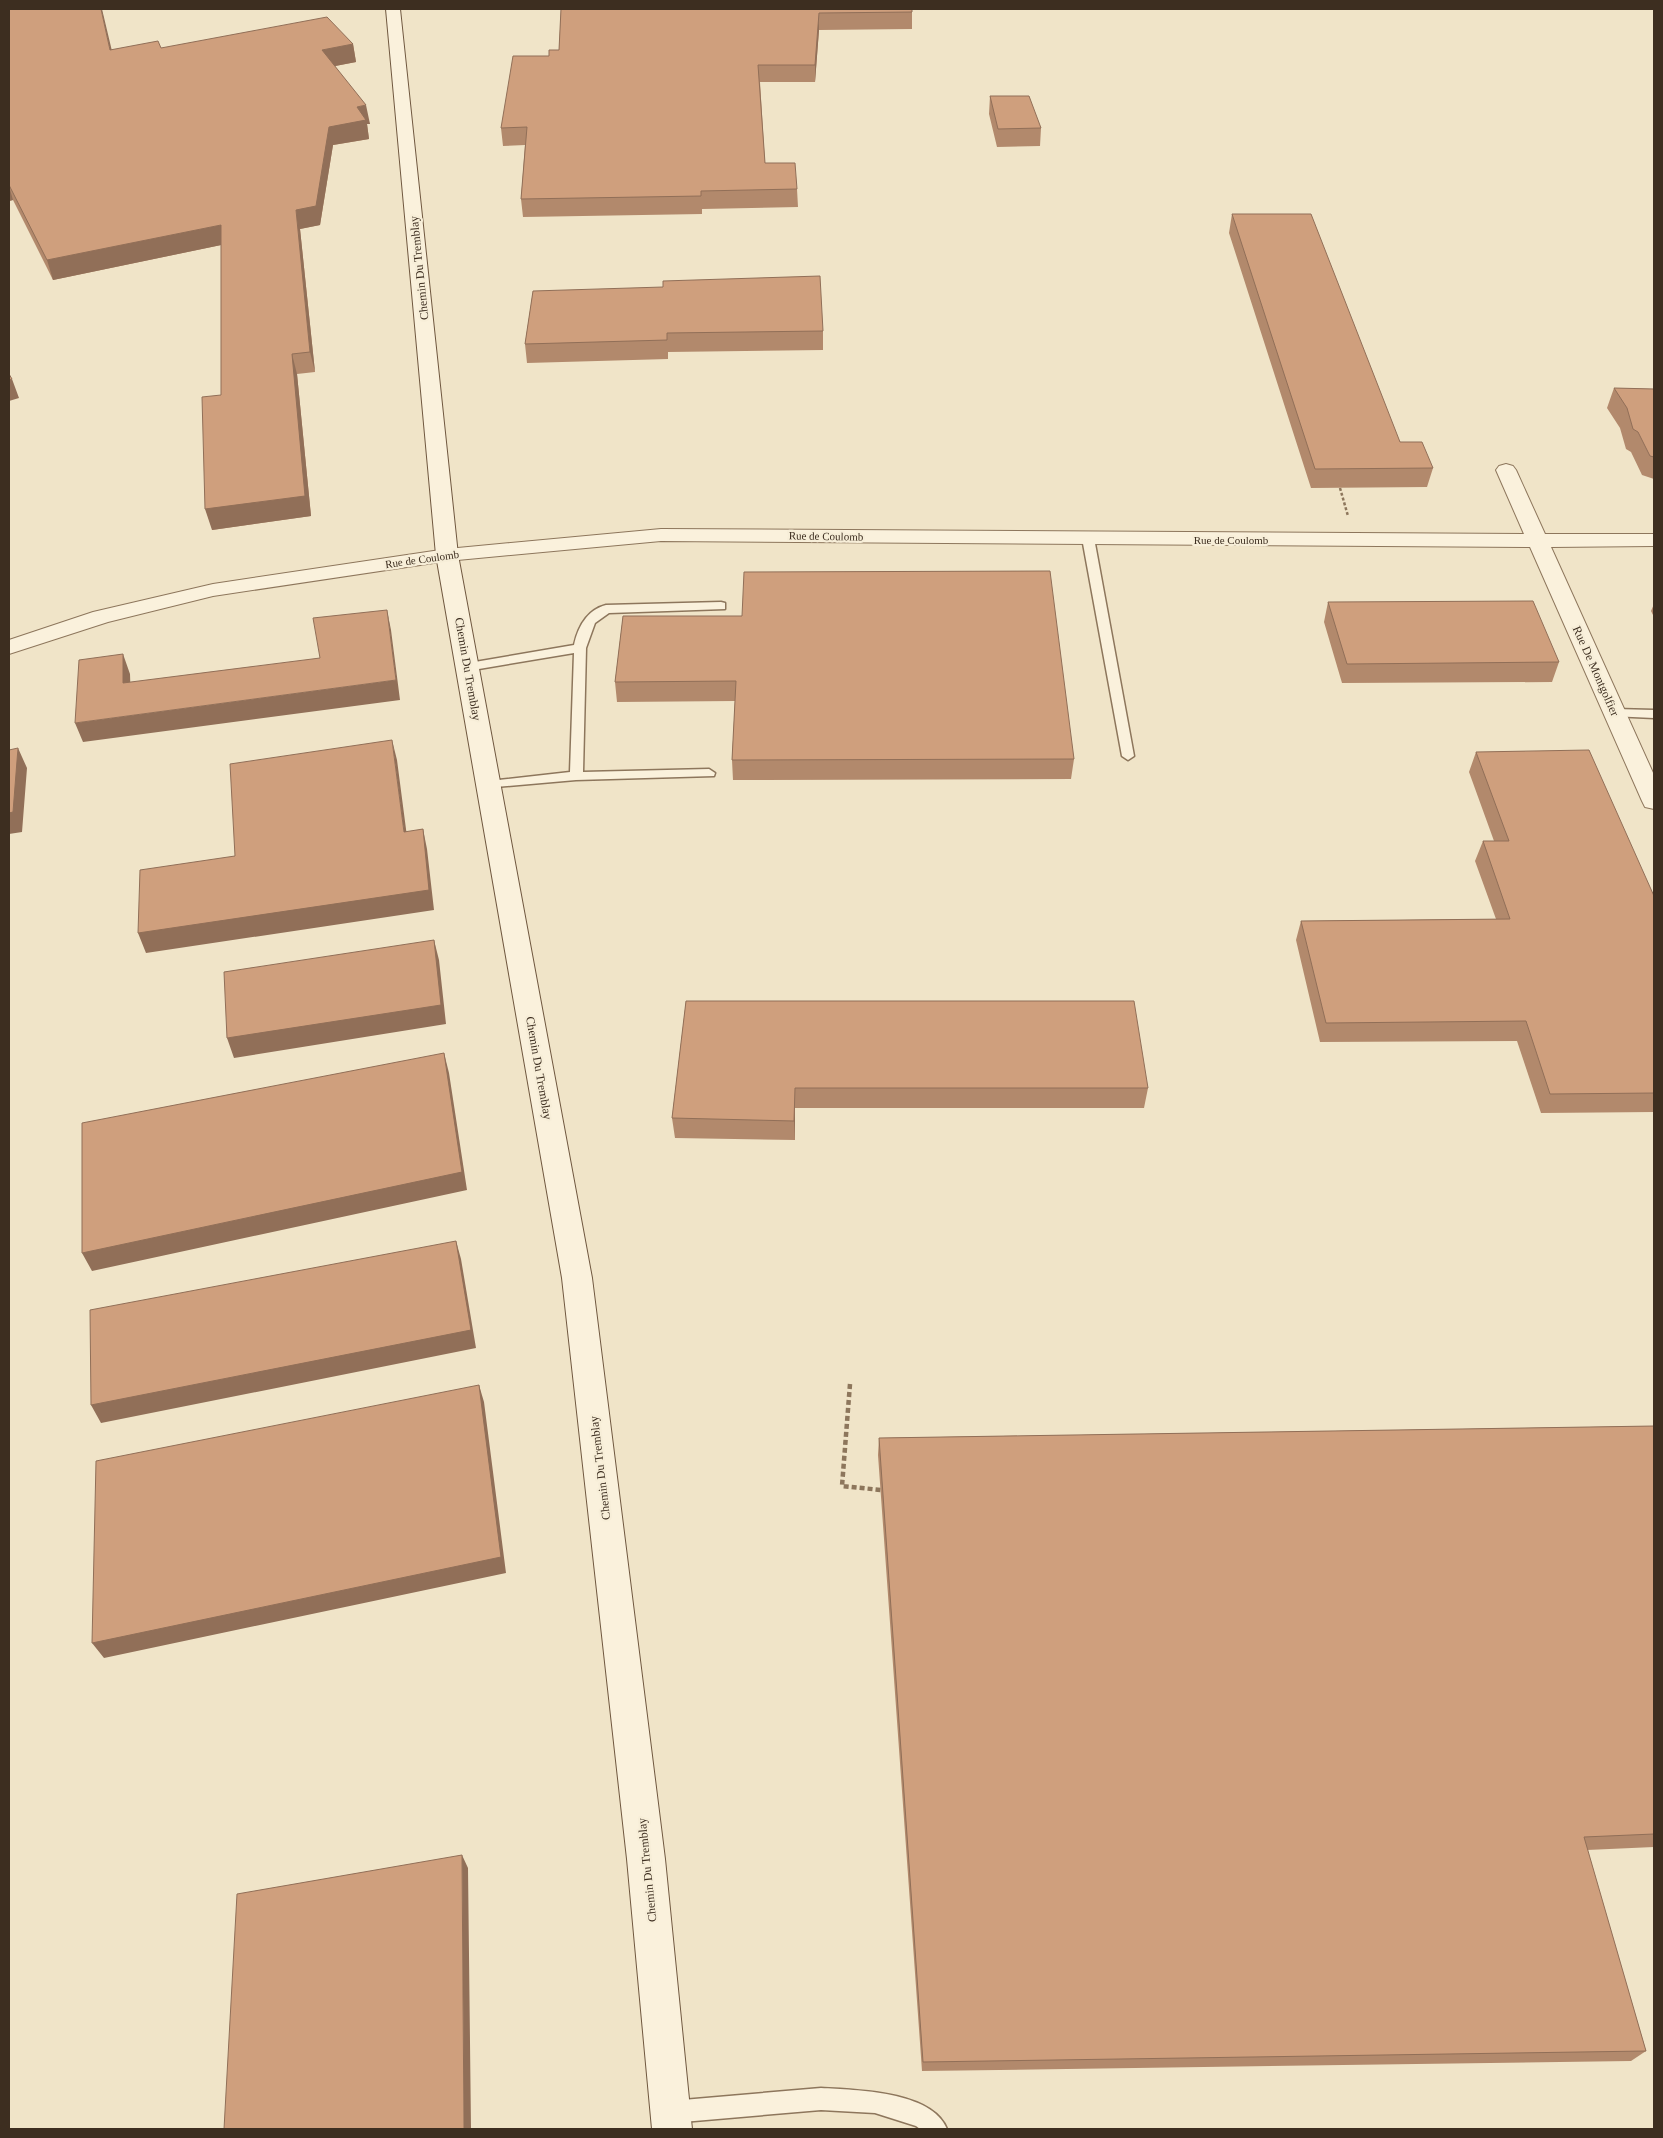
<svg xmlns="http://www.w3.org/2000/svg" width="1663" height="2138" font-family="'Times New Roman',serif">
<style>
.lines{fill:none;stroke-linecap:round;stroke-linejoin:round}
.lane-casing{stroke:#8d765c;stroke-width:3}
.street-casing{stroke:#8d765c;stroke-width:2}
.secondary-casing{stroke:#6f573f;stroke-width:2}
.path-far1{stroke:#8d765c;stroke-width:2.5;stroke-dasharray:3 2;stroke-linecap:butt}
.path{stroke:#8d765c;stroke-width:4.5;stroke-dasharray:5 3;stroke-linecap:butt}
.lane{fill:#faf1dc;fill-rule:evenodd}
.street{fill:#faf1dc;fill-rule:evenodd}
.secondary{fill:#faf1dc;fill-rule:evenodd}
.wall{fill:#b2896c}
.shaded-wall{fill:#916f58}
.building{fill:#cf9f7d;stroke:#916f58}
.labels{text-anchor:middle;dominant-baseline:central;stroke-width:4.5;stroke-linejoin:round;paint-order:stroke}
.far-street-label{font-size:11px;fill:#3d2e20;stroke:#f7eed8}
.street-label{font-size:12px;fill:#3d2e20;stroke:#f7eed8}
</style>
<rect width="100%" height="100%" fill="#f0e4c8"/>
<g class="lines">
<g class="lane-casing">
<path id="lane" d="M1088,535L1094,538L1134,756L1128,760L1122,756L1082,538Z
M721,602L725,603V609L609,613L595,623L586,648L583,772L709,769L715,773L714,776L576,780L484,788L482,785L489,781L570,772L574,653L467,671L463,670L461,667L463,664L574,645C578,627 587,610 606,605Z
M1615,709L1654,710V718L1611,716L1609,713L1611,710Z
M821,2088C856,2090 932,2091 947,2129H920L916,2126L875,2113L821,2110L671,2123L663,2120L660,2112L663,2104L671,2101Z"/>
</g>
<g class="street-casing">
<path id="street" d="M1506,464L1513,466L1516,470L1545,534H1654V546L1551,547L1654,775V809L1645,807L1642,801L1530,547L661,541L447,561L213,596L108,622L9,654V640L93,612L213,584L447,549L661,529L1524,534L1496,470L1499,466Z"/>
</g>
<g class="secondary-casing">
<path id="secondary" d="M386,9H400L458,555L592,1278L665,1859L692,2129H652L627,1859L562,1278L436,555Z"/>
</g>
<path class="path-far1" d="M1340,488L1348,516"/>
<path class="path" d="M850,1384L842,1486L881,1490"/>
<use href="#lane" class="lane"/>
<use href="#street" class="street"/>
<use href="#secondary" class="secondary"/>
</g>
<path class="wall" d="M9,9L112,50L353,44L356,62L335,66L370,124H367L369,139L333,145L320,225L300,229L315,372L297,374L311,516L212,530L221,395V245L53,280L13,200L9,201Z
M561,9L912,12V29L819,30L815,82H760L765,163L797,189L798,207L702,209V214L523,217L521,199L525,145L503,146L501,128L549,56L559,50Z
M990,96L1041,128L1040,146L997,147L989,114Z
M1232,214L1400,442L1433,468L1427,487L1311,488L1229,233Z
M533,291L823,331V350L668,352V359L527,363L525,344Z
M1614,388L1654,389V479L1642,475L1631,452L1626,449L1620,428L1607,408Z
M1328,602L1559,662L1552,682L1342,683L1324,622Z
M1654,604V617L1651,611Z
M623,616L1074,759L1071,779L733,780L732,760L735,701L617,702L615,682Z
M1476,752L1654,896V1112L1541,1113L1517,1041L1320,1042L1296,940L1301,921L1496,919L1475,861L1483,841H1494L1469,772Z
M686,1001L1148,1088L1144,1108H795V1140L675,1138L672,1118Z
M1654,1426V1847L1587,1850L1646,2051L1631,2061L922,2071L878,1455L879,1438Z"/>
<path class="shaded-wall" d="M101,9H102L116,68L110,50Z
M819,13V30L815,82V65Z
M353,44L356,62L325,68L322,50Z
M366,105L370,124H367L369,139L333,145L320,225L300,229L315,372L310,352L296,210L329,127L357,107Z
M9,186L13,200L9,201Z
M221,225L226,244L53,280L47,260Z
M292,354L297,374L311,516L212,530L205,509Z
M12,379L19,398L9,401V380Z
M387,610L391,630L400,700L83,742L75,723L396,680Z
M123,654L130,674L131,703L123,683Z
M392,740L397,760L409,852L404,832Z
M18,748L27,768L22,832L9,834V813Z
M423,829L427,849L434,910L146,953L138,933Z
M434,940L439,960L446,1024L234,1058L227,1038Z
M444,1053L449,1073L467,1190L92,1271L82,1253Z
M795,1088V1140L794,1121Z
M456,1241L461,1259L476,1348L101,1423L91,1405Z
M479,1385L484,1402L506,1573L104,1658L92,1643Z
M462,1855L468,1868L471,2129H464Z"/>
<path class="building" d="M9,9H101L110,50L158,41L161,48L327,17L353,44L322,50L366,105L357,107L366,120L329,127L316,206L296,210L310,352L292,354L305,496L205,509L202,397L221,395V225L47,260L9,185Z
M561,9H912V12L819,13L815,65H758L765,163H795L797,189L701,191V196L521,199L527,127L501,128L513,56H549V50H559Z
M990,96H1029L1041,128L998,129Z
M1232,214H1311L1400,442H1422L1433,468L1315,469Z
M820,276L823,331L667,333V340L525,344L533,291L663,287V281Z
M9,374L12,379L9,380Z
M1614,388L1654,389V457L1650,456L1638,432L1633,429L1627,408Z
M1050,571L1074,759L732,760L736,681L615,682L623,616H742L744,572Z
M1533,601L1559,662L1347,664L1328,602Z
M387,610L396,680L75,723L79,660L123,654V683L320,658L313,618Z
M392,740L404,832L423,829L429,890L138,933L140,870L235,856L230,764Z
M18,748L13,812L9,813V750Z
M1589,750L1654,896V1093L1550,1094L1526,1021L1326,1023L1301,921L1510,919L1483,841H1509L1476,752Z
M434,940L441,1005L227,1038L224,972Z
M686,1001H1134L1148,1088H795L794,1121L672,1118Z
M444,1053L462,1172L82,1253V1123Z
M456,1241L471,1330L91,1405L90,1310Z
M479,1385L501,1557L92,1643L96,1461Z
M1654,1426V1834L1584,1837L1646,2051L923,2062L879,1438Z
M462,1855L464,2129H224L237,1894Z"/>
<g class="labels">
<g class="far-street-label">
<text transform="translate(826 536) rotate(1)">Rue de Coulomb</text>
<text x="1231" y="540">Rue de Coulomb</text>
<text transform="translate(422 559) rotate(-8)">Rue de Coulomb</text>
</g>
<g class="street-label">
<text transform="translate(419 268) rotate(-96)">Chemin Du Tremblay</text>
<text transform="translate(468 669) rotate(80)">Chemin Du Tremblay</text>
<text transform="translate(1596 671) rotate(66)">Rue De Montgolfier</text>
<text transform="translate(539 1068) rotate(80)">Chemin Du Tremblay</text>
<text transform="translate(600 1468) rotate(-97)">Chemin Du Tremblay</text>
<text transform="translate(647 1870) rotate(-96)">Chemin Du Tremblay</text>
</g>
</g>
<rect width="1663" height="2138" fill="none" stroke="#3d2e20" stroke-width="20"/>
</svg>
